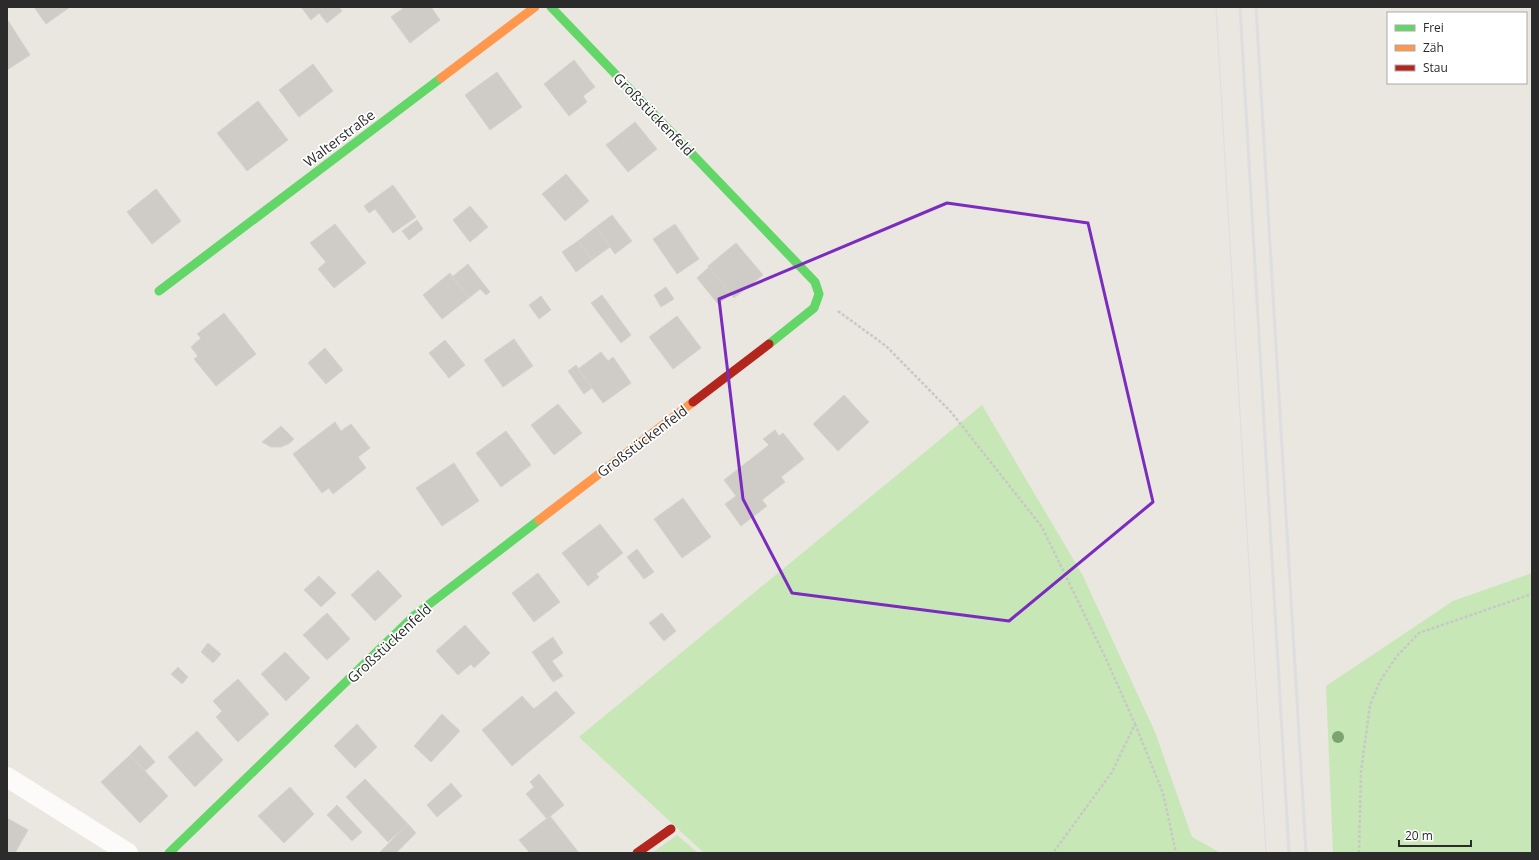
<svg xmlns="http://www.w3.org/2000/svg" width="1539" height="860" font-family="'Open Sans',sans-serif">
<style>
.green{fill:#c8e7b7}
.building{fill:#cfccc7;stroke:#d5d2cc}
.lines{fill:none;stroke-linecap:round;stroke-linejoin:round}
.path{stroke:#c8c8c7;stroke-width:2.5;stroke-dasharray:3 2;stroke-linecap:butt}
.street{stroke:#fcfbfa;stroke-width:20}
.fast{stroke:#63d668;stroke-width:9}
.slow{stroke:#ff974d;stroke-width:9}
.jam{stroke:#b3261e;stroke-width:9}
.tram{stroke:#dddedf;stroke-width:1}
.rail{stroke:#dddedf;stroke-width:3}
.tree{fill:#7ca470}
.marked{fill:none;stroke:#7b2cbf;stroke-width:3;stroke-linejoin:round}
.labels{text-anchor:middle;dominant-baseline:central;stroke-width:3.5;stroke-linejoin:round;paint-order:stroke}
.street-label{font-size:14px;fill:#2b2b2b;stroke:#fff}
</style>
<rect width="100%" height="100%" fill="#eae6e0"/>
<path class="green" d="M982,405L1082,574L1155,732L1192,837L1221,853H704L579,737Z
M1532,573V853H1333L1326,686L1453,601Z
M677,835L698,853H652Z"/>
<path class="building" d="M34,7H70L46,24Z
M301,7H339L342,11L327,23L319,13L311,20Z
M405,7H431L440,20L410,43L391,17Z
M7,19L30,55L7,70Z
M574,60L595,87L583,96L587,102L569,116L544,84Z
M313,64L333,91L299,117L279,90Z
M497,72L522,107L490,130L465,95Z
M258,101L288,140L247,171L217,133Z
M635,122L657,149L628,172L606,145Z
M566,174L589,201L565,221L542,194Z
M393,185L416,217L393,233L375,209L369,213L364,206Z
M156,189L181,221L152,244L127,212Z
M470,206L488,227L470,242L453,220Z
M612,215L632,241L615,254L596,227Z
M417,220L423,229L409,240L402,231Z
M335,224L366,263L334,288L318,269L326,262L310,243Z
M675,224L699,259L677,274L653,239Z
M596,227L610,247L592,260L578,241Z
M578,241L592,260L576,272L562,252Z
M736,243L763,275L734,298L708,266Z
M468,264L490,292L486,295L480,289L469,298L452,277Z
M709,267L731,294L718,304L697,278Z
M450,273L469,298L442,319L423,295Z
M666,287L674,299L661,307L654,295Z
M602,295L631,335L621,343L591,303Z
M541,296L551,310L539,319L529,305Z
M224,313L256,354L216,386L194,359L198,356L191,347L201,338L197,334Z
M677,316L701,348L673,369L649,337Z
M514,339L533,366L503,387L484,360Z
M445,340L465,365L449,378L429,353Z
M325,348L343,370L326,384L308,363Z
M601,352L608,361L613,357L631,383L603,403L578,369Z
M576,365L592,388L584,394L568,371Z
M844,395L869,422L838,451L813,424Z
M558,404L582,433L554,455L531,425Z
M335,422L341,431L351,424L370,448L358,457L366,468L333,494L329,488L322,493L293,454Z
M281,426L294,439L290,443L281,447H271L262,442Z
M775,430L779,436L783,433L804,459L781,477L785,482L762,500L767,506L741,526L725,504L736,496L724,480L769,445L763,439Z
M506,431L531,465L501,487L476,453Z
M454,463L479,501L442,526L416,488Z
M683,498L711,537L682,558L654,519Z
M600,524L623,553L596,574L599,577L588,586L562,553Z
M637,549L654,572L644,579L627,557Z
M378,570L402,596L375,621L351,595Z
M538,573L560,602L534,622L512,593Z
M319,576L336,593L321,607L304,590Z
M327,613L350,639L327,660L303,635Z
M662,613L676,631L664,641L649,623Z
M465,625L490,653L474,668L471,664L458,675L436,651Z
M553,637L563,653L552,661L563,676L553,682L532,652Z
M208,643L221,654L213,663L201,652Z
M285,652L310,678L286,701L261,674Z
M178,667L188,677L182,684L171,674Z
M238,679L269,714L238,742L216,717L222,711L213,701Z
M556,691L575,713L512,766L482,730L522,696L534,709Z
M442,714L460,731L431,762L414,746Z
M357,724L377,747L355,768L334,746Z
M197,731L223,760L195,787L168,757Z
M140,745L155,762L145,771L130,755Z
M130,755L168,796L140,823L101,782Z
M539,774L564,805L547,819L526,794L534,787L530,782Z
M365,779L408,824L388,842L346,797Z
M451,783L462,796L437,817L427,805Z
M290,787L314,814L284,843L258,816Z
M337,805L362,832L352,841L327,815Z
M550,816L579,853H530L519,840Z
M7,818L28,830L15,853H7Z
M408,824L416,833L396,853H379Z"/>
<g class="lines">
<path class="path" d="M838,311L886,346L951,412L1042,527L1107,661L1135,724L1112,772L1053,853
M1135,724L1163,793L1176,853
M1359,853L1361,772L1370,705L1380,681L1397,656L1419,633L1532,594"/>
<path class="street" d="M7,777L128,853"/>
<path class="fast" d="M551,7L815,282L819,294L814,308L769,344
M159,291L441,78
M169,853L415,615L539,520"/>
<path class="slow" d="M441,78L535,7
M539,520L693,402"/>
<path class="jam" d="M693,402L769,344
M637,853L671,829"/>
<path class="tram" d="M1216,7L1266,853"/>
<path class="rail" d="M1240,7L1289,853
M1256,7L1306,853"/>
</g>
<circle class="tree" cx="1338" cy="737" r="6"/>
<path class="marked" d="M947,203L1088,223L1153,502L1009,621L792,593L743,499L719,299Z"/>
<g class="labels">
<g class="street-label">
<text transform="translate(654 114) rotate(46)">Großstückenfeld</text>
<text transform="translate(339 138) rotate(-37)">Walterstraße</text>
<text transform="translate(642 441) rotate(-37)">Großstückenfeld</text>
<text transform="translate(389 643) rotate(-43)">Großstückenfeld</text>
</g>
</g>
<rect width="1539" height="860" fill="none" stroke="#2b2b2b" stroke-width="16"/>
<rect x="1387" y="12" width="140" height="72" fill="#ffffff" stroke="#aaaaaa"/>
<rect x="1395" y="25" width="20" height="6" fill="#63d668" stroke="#aaaaaa"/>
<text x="1423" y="32" font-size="12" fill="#2b2b2b">Frei</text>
<rect x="1395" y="45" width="20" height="6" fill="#ff974d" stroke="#aaaaaa"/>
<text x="1423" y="52" font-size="12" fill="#2b2b2b">Zäh</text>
<rect x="1395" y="65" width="20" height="6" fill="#b3261e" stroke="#aaaaaa"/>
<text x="1423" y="72" font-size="12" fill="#2b2b2b">Stau</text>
<path d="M1399 840v6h72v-6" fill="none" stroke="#2b2b2b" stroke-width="2"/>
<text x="1405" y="840" font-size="12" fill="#2b2b2b" stroke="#ffffff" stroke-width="3" paint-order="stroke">20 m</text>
</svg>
